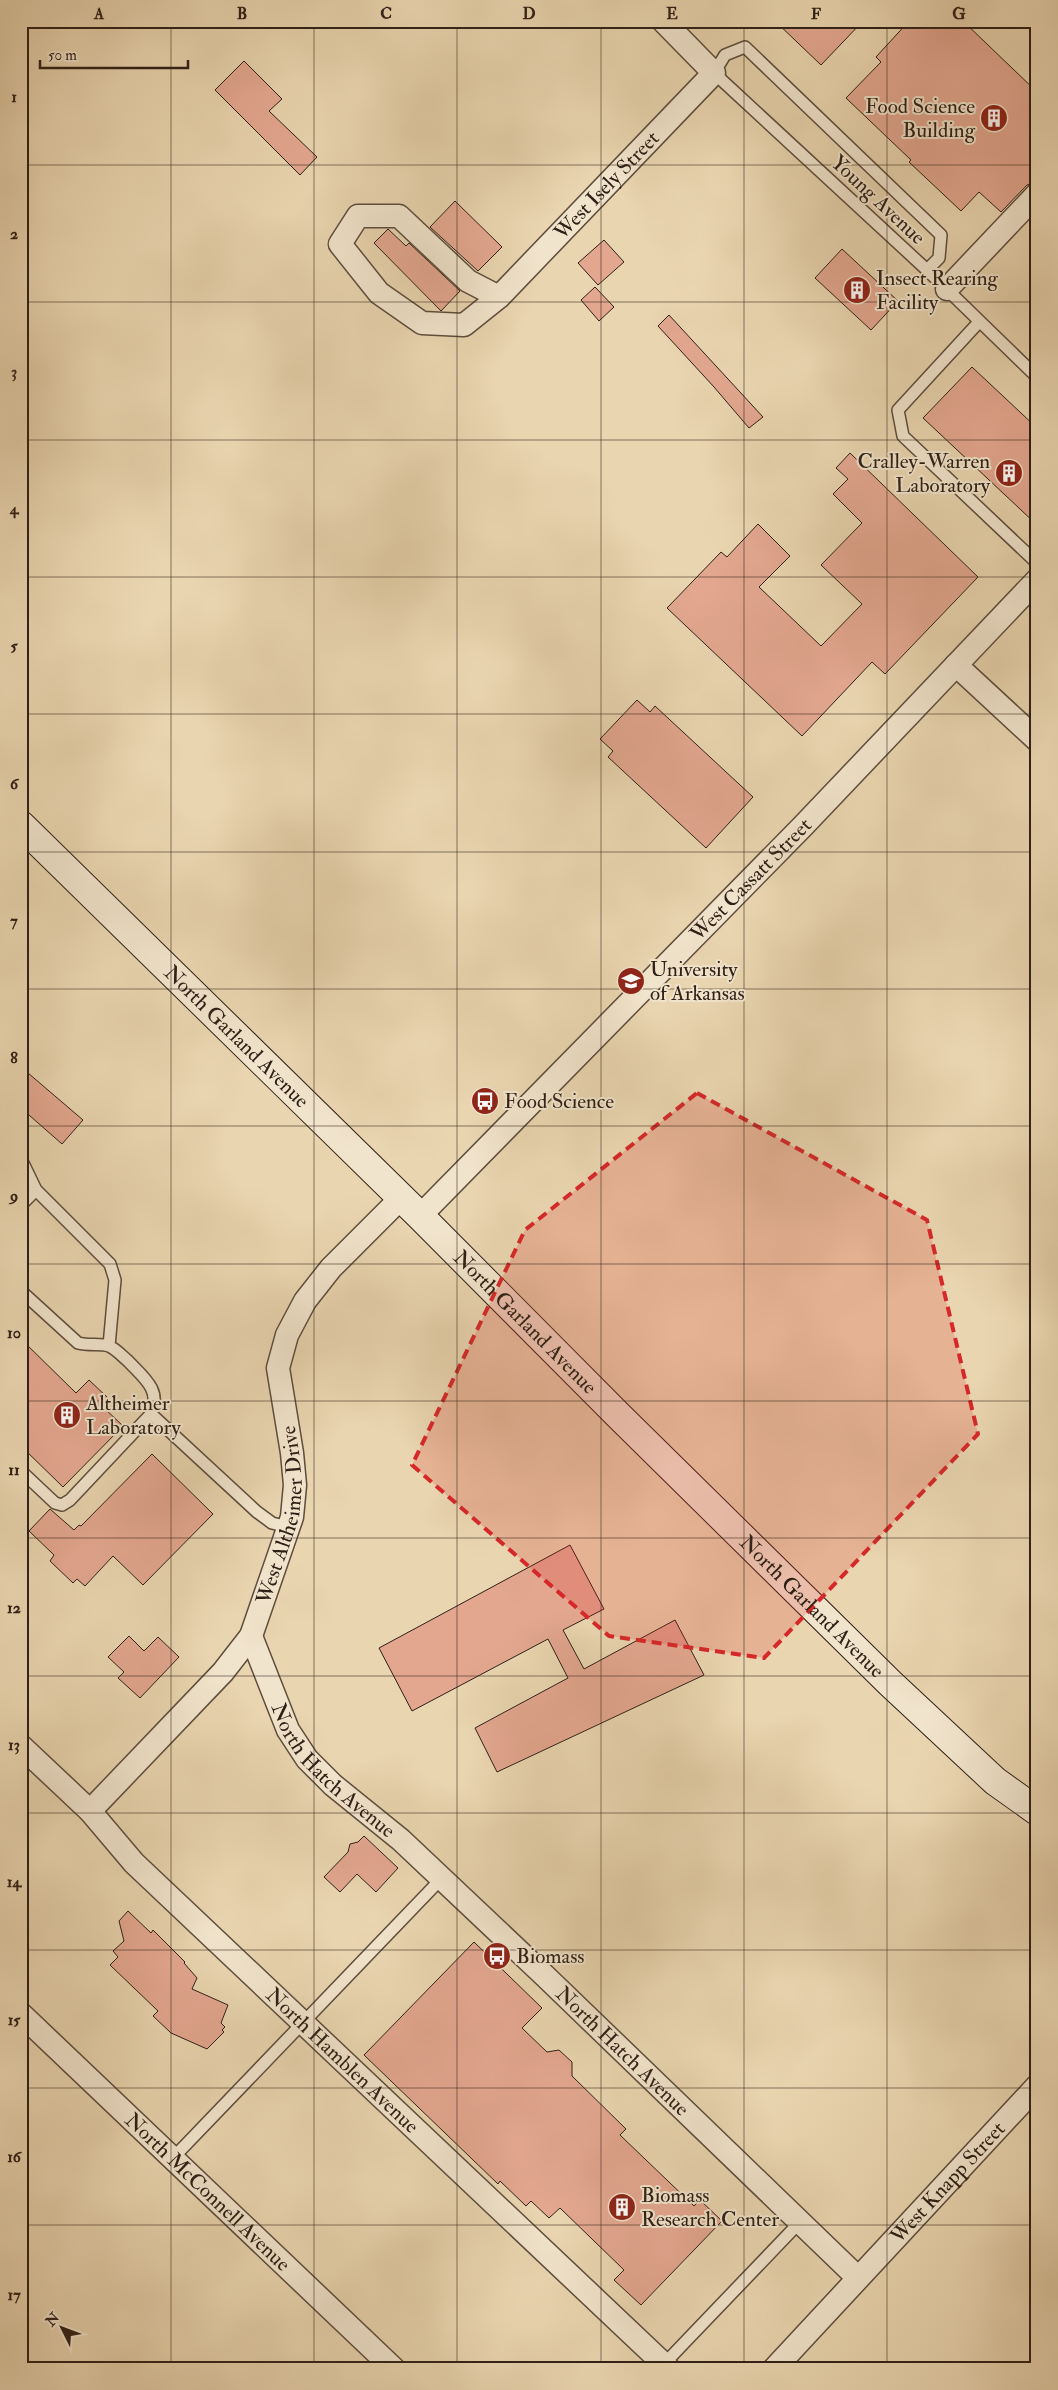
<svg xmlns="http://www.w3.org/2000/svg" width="1058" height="2390" font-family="'IM FELL Double Pica',serif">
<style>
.building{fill:#e3a790;stroke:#2f2017}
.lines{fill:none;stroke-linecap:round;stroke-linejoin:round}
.service-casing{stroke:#5e4d3d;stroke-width:14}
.minor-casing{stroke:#5e4d3d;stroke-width:25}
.secondary-casing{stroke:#2f2017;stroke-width:30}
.service{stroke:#f1e4cc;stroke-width:11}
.minor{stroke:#f1e4cc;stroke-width:22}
.secondary{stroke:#f1e4cc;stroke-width:28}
.marked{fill:#d62828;fill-opacity:0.2;stroke:#d62828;stroke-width:4;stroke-dasharray:10 6;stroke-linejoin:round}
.grid{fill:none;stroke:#2f2017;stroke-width:1;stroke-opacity:0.55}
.labels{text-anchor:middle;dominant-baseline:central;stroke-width:4;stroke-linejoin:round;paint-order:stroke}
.poi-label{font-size:21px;fill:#2f2017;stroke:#f1e4cc;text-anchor:start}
.street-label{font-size:21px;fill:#2f2017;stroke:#f1e4cc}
.neatline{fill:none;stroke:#2f2017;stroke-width:2}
.grid-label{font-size:16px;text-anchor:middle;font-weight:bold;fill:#2f2017}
</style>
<rect width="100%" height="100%" fill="#e9d5b0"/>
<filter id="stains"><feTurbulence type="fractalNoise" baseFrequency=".004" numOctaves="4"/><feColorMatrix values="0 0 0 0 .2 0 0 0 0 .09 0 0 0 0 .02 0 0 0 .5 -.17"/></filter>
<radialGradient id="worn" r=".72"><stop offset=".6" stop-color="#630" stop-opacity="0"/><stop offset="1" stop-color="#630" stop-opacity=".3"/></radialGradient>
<path class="building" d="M775,21H863L821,65Z
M909,21H963L1037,92V181L1027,185L1001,212L979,192L961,211L909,162L911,160L846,98L881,62L876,57Z
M244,61L282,99L269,111L317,157L300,175L215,90Z
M455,201L502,247L478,271L430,227Z
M388,229L406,246L409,243L460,291L441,311L374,243Z
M604,240L624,262L598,285L578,263Z
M842,249L898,301L871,330L815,278Z
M595,287L614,307L599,321L581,300Z
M669,315L763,417L749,428L714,387L658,326Z
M972,367L1037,428V525L923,418Z
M850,453L978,577L885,674L872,662L802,736L667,608L721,552L727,557L758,524L790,556L759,587L821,646L862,604L821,565L862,523L833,494L848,479L836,468Z
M637,700L650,712L655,706L753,797L706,848L608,757L613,751L600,739Z
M21,1067L83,1120L62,1144L21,1108V1101L28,1094L21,1088Z
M21,1339L76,1393L89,1380L108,1398L101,1405L123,1426L63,1487L22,1447L29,1441L21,1434Z
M152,1454L213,1514L143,1585L113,1556L85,1586L77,1579L73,1583L50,1561L54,1555L29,1531L50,1509L74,1530L79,1525L81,1526Z
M570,1545L604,1609L563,1630L584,1669L675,1620L704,1675L497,1772L475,1728L568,1678L548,1639L412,1711L379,1648Z
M129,1636L144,1651L158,1637L179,1657L140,1698L118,1678L124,1672L108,1657Z
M364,1836L398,1868L376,1892L357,1874L340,1892L324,1877L348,1852L350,1844L358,1842Z
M128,1911L151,1933L153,1930L185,1962L184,1963L197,1978L192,1989L228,2005L221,2023L225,2027L222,2030L224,2032L207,2049L171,2033L153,2016L158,2011L110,1965L118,1957L113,1951L124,1941L119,1921Z
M474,1942L542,2008L522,2028L547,2052L559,2050L572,2062V2076L626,2129L620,2135L694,2206L700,2200L722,2221L641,2305L614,2280L624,2270L560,2208L549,2218L531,2201L526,2206L500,2181L498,2184L364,2055Z"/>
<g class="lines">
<g class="service-casing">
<path id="service" d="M927,270L939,258L941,235L745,47L725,55L714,73L927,270L1037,377
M979,322L898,410L903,436L1037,563
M21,1159L36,1190L110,1264L115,1280L109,1346
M21,1205L36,1190
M21,1291L78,1343C89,1346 101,1343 109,1346C116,1349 122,1356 128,1361C143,1377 162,1390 151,1414L70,1500L62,1505L55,1503L21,1471
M151,1414L257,1512L272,1523L288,1527
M173,2158L442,1878
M664,2364L800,2222"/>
</g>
<g class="minor-casing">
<g id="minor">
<path d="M947,289L1037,194"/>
<path id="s1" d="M499,297L468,281L399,216H358L340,244L379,293L422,323L464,325L499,297L714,73L663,21"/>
<path d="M956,665L1037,740"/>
<path id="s2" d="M420,1216L803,826L1037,580"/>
<path id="s3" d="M251,1636L288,1730L307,1759L333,1785L401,1840L545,1976L857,2277"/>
<path id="s4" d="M21,1746L90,1811L134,1863L669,2369"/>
<path id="s5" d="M90,1811L223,1672L251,1636L292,1517L295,1485L292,1453L278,1368L287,1335L305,1301L331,1268L401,1198"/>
<path id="s6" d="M21,2014L394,2369"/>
<path id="s7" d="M774,2369L1037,2086"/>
</g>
</g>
<g class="secondary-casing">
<g id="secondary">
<path id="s8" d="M21,825L420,1216L618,1415L890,1683L995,1781L1037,1811"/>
</g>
</g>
<use href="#service" class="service"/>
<use href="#minor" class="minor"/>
<use href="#secondary" class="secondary"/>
</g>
<path class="marked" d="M697,1093L927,1220L978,1434L764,1658L609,1636L412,1465L525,1230Z"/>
<path class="grid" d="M171,21V2369M314,21V2369M457,21V2369M601,21V2369M744,21V2369M887,21V2369M21,165H1037M21,302H1037M21,440H1037M21,577H1037M21,714H1037M21,852H1037M21,989H1037M21,1126H1037M21,1264H1037M21,1401H1037M21,1538H1037M21,1676H1037M21,1813H1037M21,1950H1037M21,2088H1037M21,2225H1037"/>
<defs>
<g id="building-disc" transform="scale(1.4375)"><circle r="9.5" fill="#8f2418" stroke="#f1e4cc"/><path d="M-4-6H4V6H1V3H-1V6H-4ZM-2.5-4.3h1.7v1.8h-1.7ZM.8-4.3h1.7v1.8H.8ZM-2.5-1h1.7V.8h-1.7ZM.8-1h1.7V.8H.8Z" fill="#fff"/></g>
<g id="university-disc" transform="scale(1.4375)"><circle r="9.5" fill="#8f2418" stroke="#f1e4cc"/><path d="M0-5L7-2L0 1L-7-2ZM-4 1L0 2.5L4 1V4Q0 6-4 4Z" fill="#fff"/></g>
<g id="bus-disc" transform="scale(1.4375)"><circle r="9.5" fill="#8f2418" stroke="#f1e4cc"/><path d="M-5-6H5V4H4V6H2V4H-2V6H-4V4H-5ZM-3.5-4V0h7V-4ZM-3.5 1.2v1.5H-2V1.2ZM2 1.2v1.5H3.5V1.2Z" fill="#fff"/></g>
</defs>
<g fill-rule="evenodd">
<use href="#building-disc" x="994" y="118"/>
<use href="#building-disc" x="857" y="290"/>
<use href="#building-disc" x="1009" y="473"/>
<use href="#university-disc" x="631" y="981"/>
<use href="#bus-disc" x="485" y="1101"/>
<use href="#building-disc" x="67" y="1415"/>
<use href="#bus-disc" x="497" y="1956"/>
<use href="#building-disc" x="622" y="2207"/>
</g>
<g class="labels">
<g class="poi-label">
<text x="975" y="106" text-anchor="end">Food Science<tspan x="975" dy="24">Building</tspan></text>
<text x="876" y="278">Insect Rearing<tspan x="876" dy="24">Facility</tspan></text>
<text x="990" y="461" text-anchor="end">Cralley-Warren<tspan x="990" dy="24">Laboratory</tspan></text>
<text x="650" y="969">University<tspan x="650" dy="24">of Arkansas</tspan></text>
<text x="504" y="1101">Food Science</text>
<text x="86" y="1403">Altheimer<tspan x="86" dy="24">Laboratory</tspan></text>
<text x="516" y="1956">Biomass</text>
<text x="641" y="2195">Biomass<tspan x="641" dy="24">Research Center</tspan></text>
</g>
<g class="street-label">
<text stroke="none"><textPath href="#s1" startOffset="561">West Isely Street</textPath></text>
<text transform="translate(878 200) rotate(43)">Young Avenue</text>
<text stroke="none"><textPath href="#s2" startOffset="472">West Cassatt Street</textPath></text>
<text stroke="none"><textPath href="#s8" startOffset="302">North Garland Avenue</textPath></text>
<text stroke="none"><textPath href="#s8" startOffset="708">North Garland Avenue</textPath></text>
<text stroke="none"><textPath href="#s5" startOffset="364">West Altheimer Drive</textPath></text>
<text stroke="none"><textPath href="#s8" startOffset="1112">North Garland Avenue</textPath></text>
<text stroke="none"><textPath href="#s3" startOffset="161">North Hatch Avenue</textPath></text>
<text stroke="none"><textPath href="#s3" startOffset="566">North Hatch Avenue</textPath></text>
<text stroke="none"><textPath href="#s4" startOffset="450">North Hamblen Avenue</textPath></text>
<text stroke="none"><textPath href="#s7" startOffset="255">West Knapp Street</textPath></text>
<text stroke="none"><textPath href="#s6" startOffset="258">North McConnell Avenue</textPath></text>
</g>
</g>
<rect width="1058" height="2390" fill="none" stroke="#e9d5b0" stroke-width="55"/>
<g transform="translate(62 2328) rotate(312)" stroke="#f1e4cc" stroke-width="4" paint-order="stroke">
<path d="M0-4L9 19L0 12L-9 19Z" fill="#2f2017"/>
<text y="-8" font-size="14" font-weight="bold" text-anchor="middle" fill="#2f2017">N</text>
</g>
<path d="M40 60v8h148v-8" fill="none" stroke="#2f2017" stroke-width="2.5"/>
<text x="48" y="60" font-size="15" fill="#2f2017" stroke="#f1e4cc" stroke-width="4" paint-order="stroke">50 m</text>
<rect x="28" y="28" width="1002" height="2334" class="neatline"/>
<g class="grid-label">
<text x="99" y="19">A</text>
<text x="242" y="19">B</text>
<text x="386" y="19">C</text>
<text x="529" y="19">D</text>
<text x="672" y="19">E</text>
<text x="816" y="19">F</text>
<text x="959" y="19">G</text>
<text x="14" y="102">1</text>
<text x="14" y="239">2</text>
<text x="14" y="377">3</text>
<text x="14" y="514">4</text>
<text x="14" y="651">5</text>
<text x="14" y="789">6</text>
<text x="14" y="926">7</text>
<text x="14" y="1063">8</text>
<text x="14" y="1201">9</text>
<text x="14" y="1338">10</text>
<text x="14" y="1475">11</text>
<text x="14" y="1613">12</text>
<text x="14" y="1750">13</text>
<text x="14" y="1887">14</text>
<text x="14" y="2025">15</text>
<text x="14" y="2162">16</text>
<text x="14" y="2300">17</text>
</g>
<rect width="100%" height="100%" filter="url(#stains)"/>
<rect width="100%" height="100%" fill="url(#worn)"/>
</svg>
